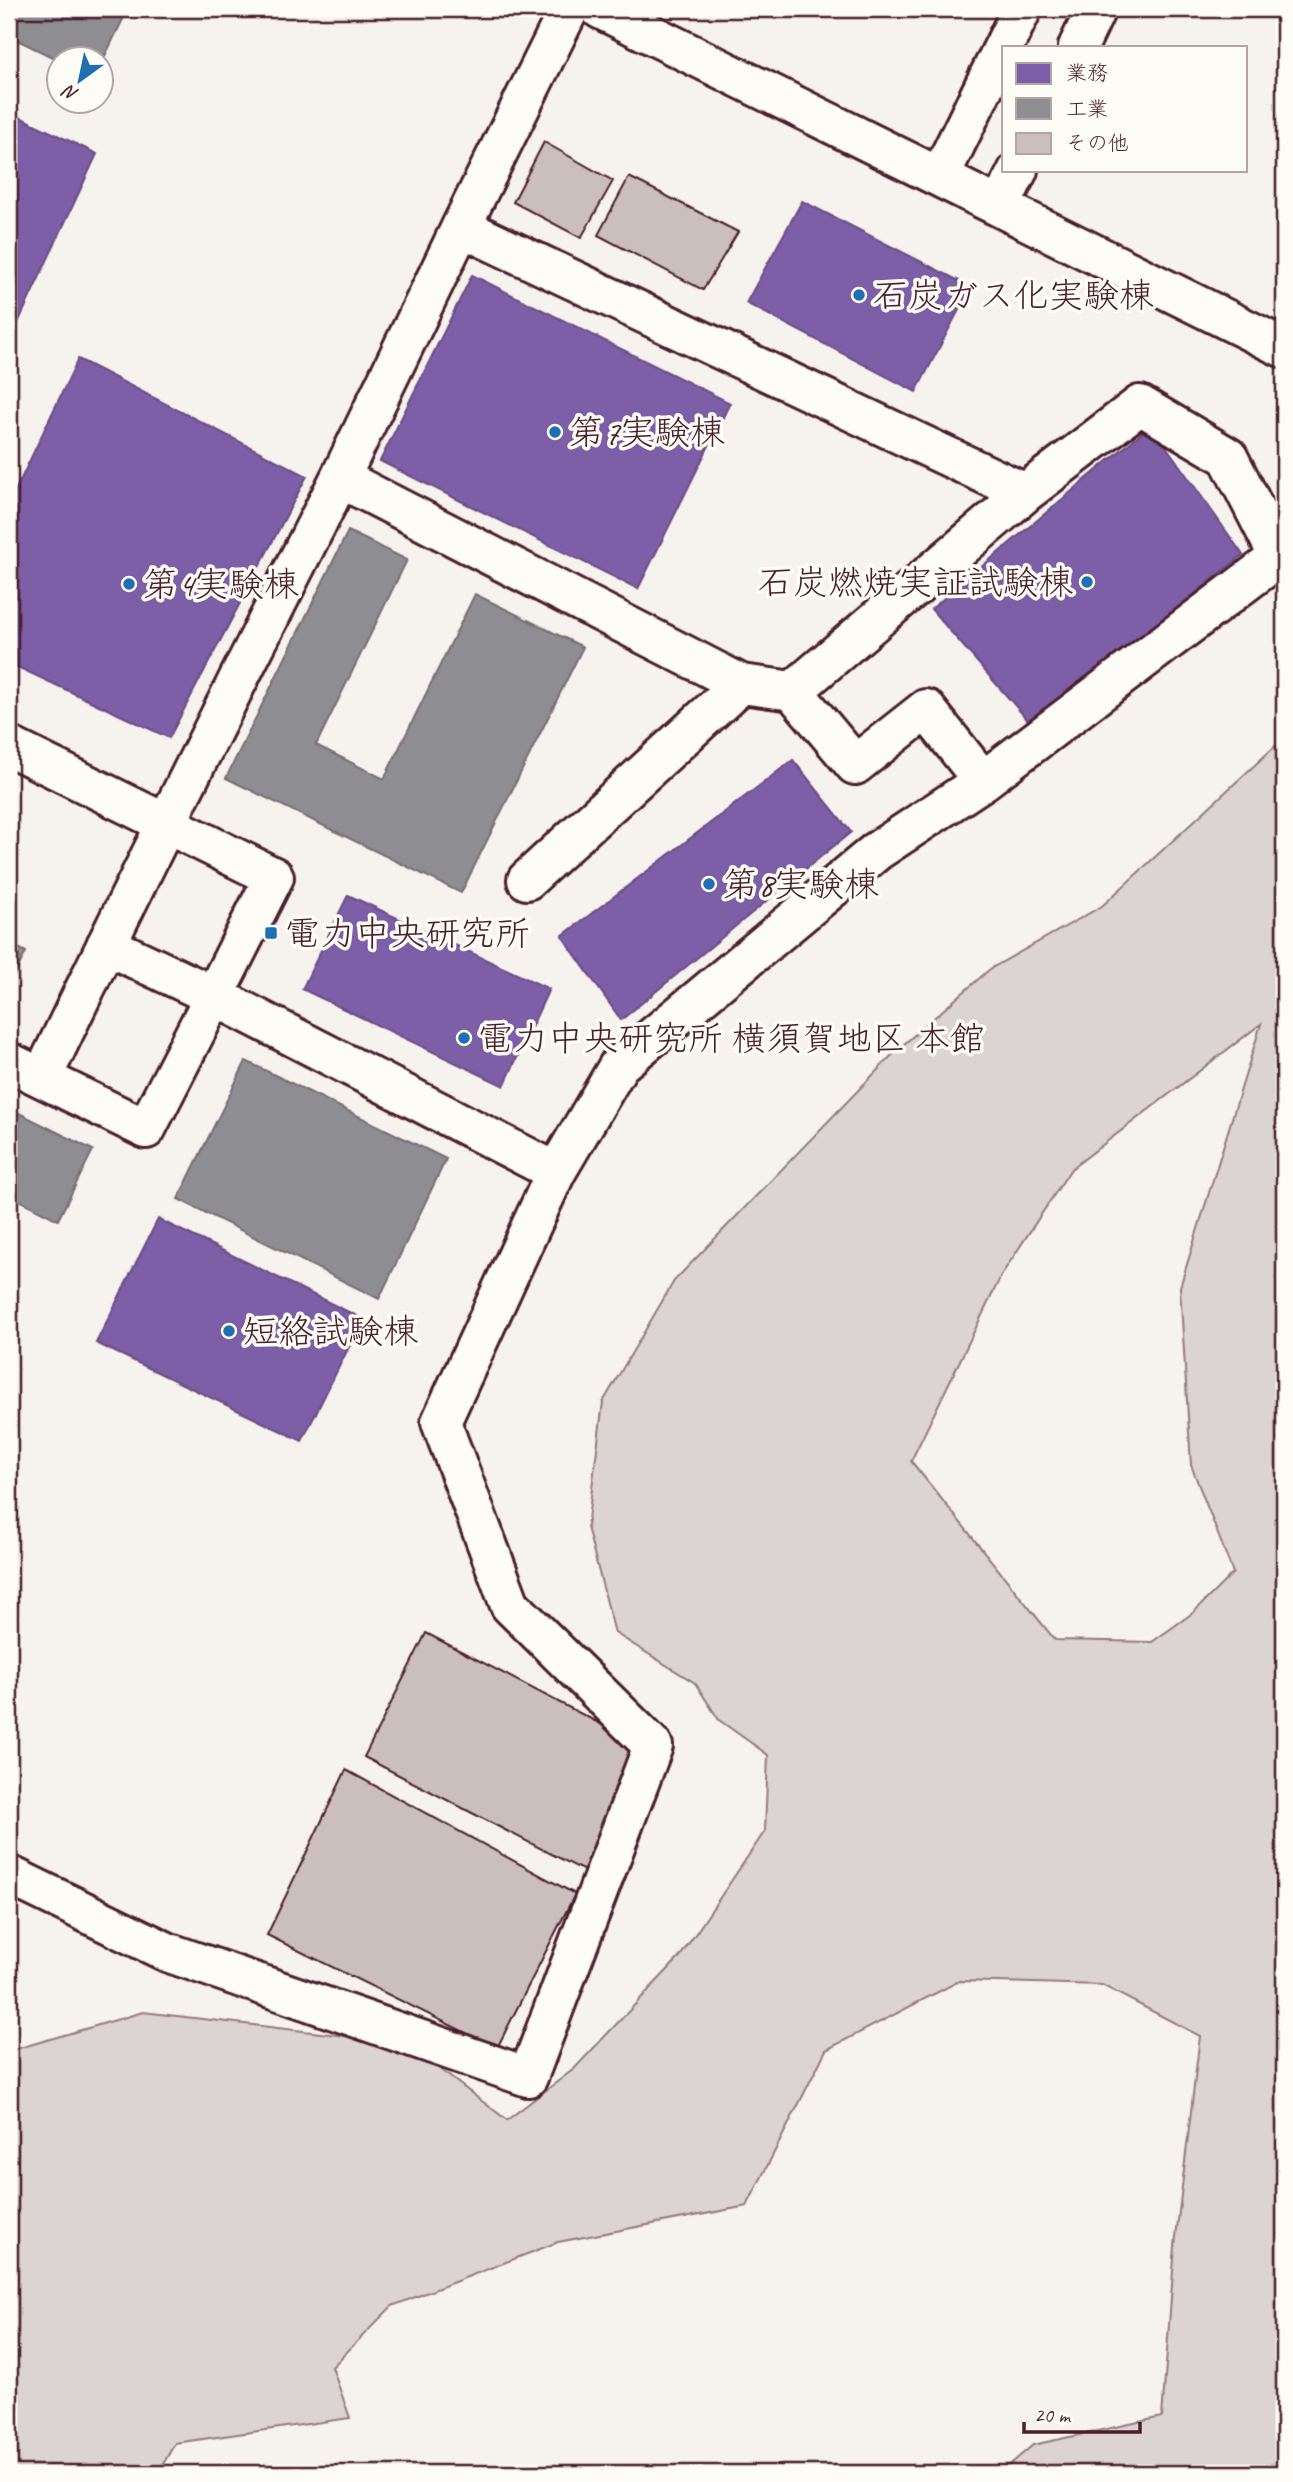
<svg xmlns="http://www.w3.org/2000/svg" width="1293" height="2482" font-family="Caveat,'Klee One',sans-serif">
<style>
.green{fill:#dcd4d2;stroke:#937a7e;stroke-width:2;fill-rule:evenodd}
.offices{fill:#7b5ea7;stroke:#6c4b82;stroke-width:2}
.industry{fill:#8d8d92;stroke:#796c73;stroke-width:2}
.building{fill:#cbbfbe;stroke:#4a1f2b;stroke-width:2}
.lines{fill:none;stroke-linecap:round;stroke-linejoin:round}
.minor-casing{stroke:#4a1f2b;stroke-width:44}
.minor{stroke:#fdfcf7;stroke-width:38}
.poi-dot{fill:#1f6fb2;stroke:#fdfcf7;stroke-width:2.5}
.labels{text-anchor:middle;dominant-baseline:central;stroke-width:7;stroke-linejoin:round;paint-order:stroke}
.poi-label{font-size:35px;fill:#4a1f2b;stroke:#fdfcf7;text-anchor:start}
</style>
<rect width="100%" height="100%" fill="#f6f3ef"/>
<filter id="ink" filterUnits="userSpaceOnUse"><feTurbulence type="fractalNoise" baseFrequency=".0143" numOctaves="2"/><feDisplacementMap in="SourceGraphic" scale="14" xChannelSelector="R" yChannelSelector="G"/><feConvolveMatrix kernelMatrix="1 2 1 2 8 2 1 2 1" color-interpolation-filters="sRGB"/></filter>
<g filter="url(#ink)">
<path class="green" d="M1284,738V2473H1000L1033,2445L1162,2417L1175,2245L1200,2036L1102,1985L959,1981L826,2050L747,2206L558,2242L392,2306L332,2367L350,2418L175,2443L158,2473H9V2051L143,2012L405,2043L507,2120L574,2069L679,1958L765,1831L768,1755L719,1720L695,1683L615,1633L587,1527L603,1402L674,1281L896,1051L990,969L1102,906ZM1261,1024L1180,1287L1191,1465L1233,1573L1194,1612L1152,1642L1055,1640L911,1461L1002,1274L1071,1169Z"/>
<path class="offices" d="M9,112L97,154L9,342Z
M802,201L971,287L916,392L746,303Z
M472,275L730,403L638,589L380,461Z
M78,359L307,476L169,738L9,663V504Z
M1151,425L1243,555L1032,725L931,609Z
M793,760L851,832L621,1020L562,936Z
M348,895L549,989L504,1086L302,989Z
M158,1219L363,1319L302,1441L96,1343Z"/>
<path class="industry" d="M9,9H128L102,62V60L60,61L9,36Z
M348,531L407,560L316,745L384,779L475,594L583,647L461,893L226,778Z
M9,943L26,952L9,986Z
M246,1061L446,1159L379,1299L178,1199Z
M9,1108L93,1150L58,1220L9,1195Z"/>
<path class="building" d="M544,142L613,181L581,238L513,202Z
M629,177L738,232L703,290L598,235Z
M426,1633L645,1747L588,1873L364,1757Z
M346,1770L575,1894L497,2048L267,1935Z"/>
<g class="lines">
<g class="minor-casing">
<path id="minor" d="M600,9L1284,348
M1078,47L1096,9
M940,176L1022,9
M1000,206L1018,170
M461,227L569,9
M793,691L1025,493L1140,405L1228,457L1279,557L983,781L926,709L855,765L793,691L741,684L340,478L461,227L1025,493
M9,746L274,877L214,996L556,1172L441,1422L510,1605L653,1746L528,2077L167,1952L9,1875
M527,880L741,684
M106,945L214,996L146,1129L42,1078C138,877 239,677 340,478
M9,1062L42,1078
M556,1172L619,1065L877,851L983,781"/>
</g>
<use href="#minor" class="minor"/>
</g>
</g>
<g class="poi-dot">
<circle cx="859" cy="295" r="7"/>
<circle cx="555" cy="432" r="7"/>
<circle cx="1087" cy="582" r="7"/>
<circle cx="129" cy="584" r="7"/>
<circle cx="709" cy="884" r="7"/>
<rect x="264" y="926" width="14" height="14" rx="3.5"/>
<circle cx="464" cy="1038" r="7"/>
<circle cx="229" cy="1331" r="7"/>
</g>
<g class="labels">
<g class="poi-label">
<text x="873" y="295">石炭ガス化実験棟</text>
<text x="569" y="432">第7実験棟</text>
<text x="1073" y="582" text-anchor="end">石炭燃焼実証試験棟</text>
<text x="143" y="584">第4実験棟</text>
<text x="723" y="884">第8実験棟</text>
<text x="285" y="933">電力中央研究所</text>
<text x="478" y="1038">電力中央研究所 横須賀地区 本館</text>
<text x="243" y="1331">短絡試験棟</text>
</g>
</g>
<rect width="1293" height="2482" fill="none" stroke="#fdfcf7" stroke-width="35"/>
<rect x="18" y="18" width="1258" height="2447" fill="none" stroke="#4a1f2b" stroke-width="2.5" filter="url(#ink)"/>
<rect x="1002" y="46" width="245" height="126" fill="#fdfcf7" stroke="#b5a4a5" stroke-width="2"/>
<rect x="1016" y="63" width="35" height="21" fill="#7b5ea7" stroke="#b5a4a5" stroke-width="2"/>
<text x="1066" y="80" font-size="21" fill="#4a1f2b">業務</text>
<rect x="1016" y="98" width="35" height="21" fill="#8d8d92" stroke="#b5a4a5" stroke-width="2"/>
<text x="1066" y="116" font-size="21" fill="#4a1f2b">工業</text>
<rect x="1016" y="133" width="35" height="21" fill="#cbbfbe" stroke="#b5a4a5" stroke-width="2"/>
<text x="1066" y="150" font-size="21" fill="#4a1f2b">その他</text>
<g transform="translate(80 80) rotate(213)"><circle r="33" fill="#fdfcf7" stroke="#b5a4a5" stroke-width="2"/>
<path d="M0-5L12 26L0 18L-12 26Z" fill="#1f6fb2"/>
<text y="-10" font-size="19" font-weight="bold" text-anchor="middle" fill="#4a1f2b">N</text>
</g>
<path d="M1024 2422v10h116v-10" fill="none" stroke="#4a1f2b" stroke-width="3.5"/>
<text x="1034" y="2422" font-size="21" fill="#4a1f2b" stroke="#fdfcf7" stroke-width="5" paint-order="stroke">20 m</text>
</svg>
